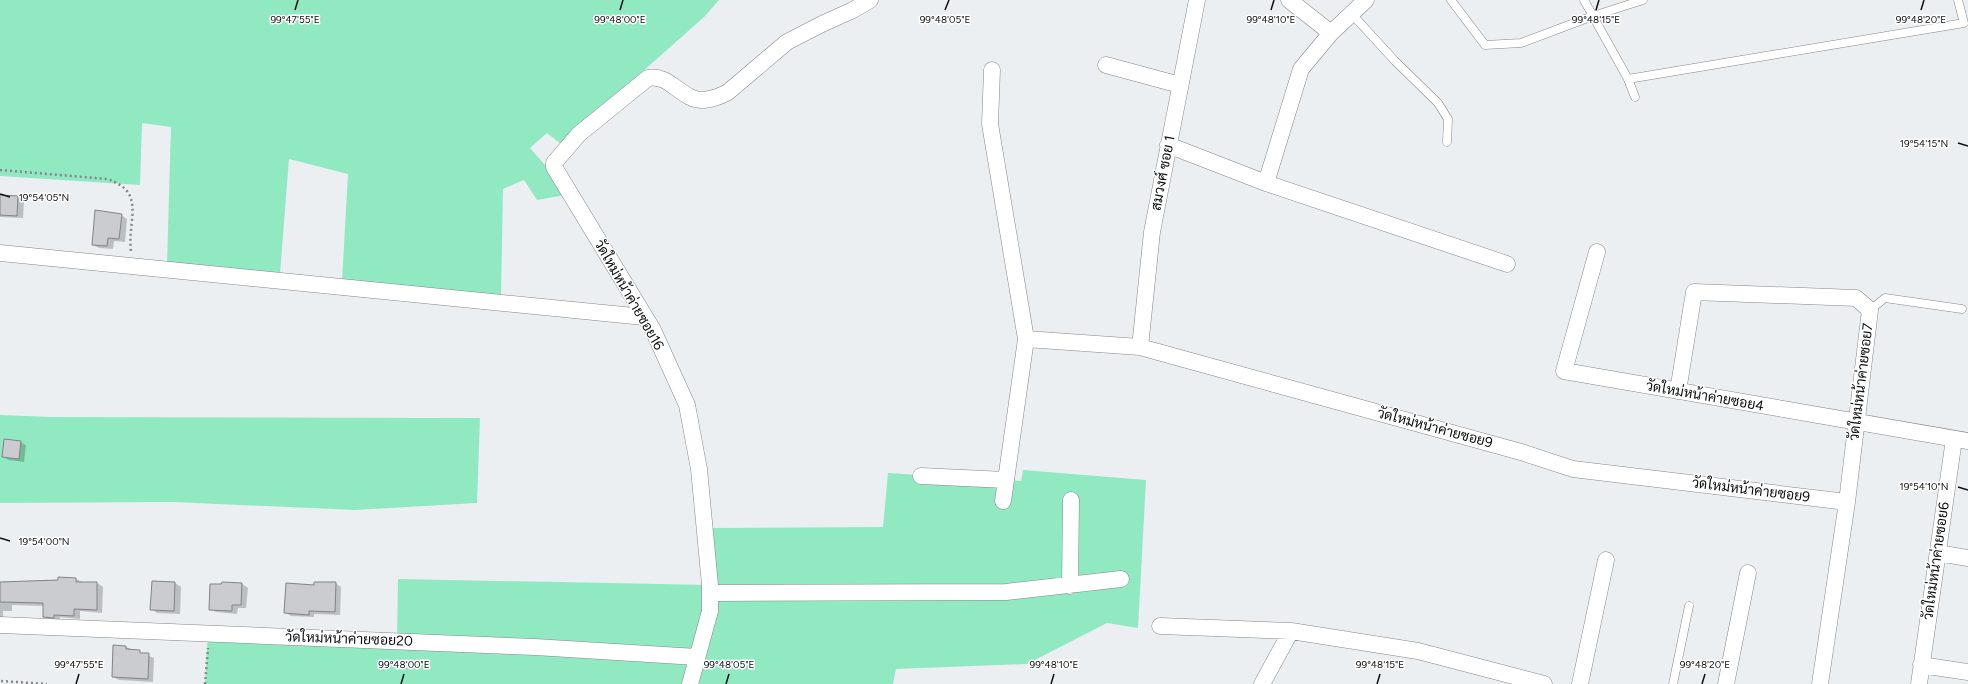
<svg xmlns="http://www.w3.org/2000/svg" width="1968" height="684" font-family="Figtree,Sarabun,sans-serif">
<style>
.green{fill:#91e9c1}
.shadow{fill:#0003}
.building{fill:#cacccf;stroke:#818386}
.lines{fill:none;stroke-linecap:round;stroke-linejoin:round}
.lane-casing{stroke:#848789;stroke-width:9}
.street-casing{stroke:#848789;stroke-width:17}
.path{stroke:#858789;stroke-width:2.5;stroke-dasharray:2 3;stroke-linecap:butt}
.lane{stroke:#fff;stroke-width:8}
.street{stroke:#fff;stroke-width:16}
.ticks{fill:none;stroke:#0e0f10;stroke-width:1.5}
.labels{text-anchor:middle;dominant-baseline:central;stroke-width:3;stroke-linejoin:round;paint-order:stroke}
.street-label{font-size:14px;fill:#0e0f10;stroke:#fff}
.ticks-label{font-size:10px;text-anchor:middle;fill:#0e0f10;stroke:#fff;stroke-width:3;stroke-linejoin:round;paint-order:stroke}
</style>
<rect width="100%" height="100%" fill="#eceff2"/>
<path class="green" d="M0,0H719L704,17L561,144L547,133L530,148L545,165L565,195L537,200L524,180L503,189L501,296L342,281L348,174L289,159L280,274L167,263L171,127L142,123L140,185L0,176Z
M0,415L51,417L480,418L477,503L355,510L173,502L0,503Z
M1023,470L1146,480L1138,628L1107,623L1027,664L896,669L893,684H205L208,633L397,641L398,579L710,585L706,528L883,527L888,473L1021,481Z"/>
<path class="shadow" d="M0,196L18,197L24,200L23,218L0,217Z
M121,215L127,219L125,242L114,241L113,249L99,248L93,245Z
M20,442L26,445L24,462L9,460L3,457Z
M76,579L82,582L97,583L103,587L102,613L80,611V619L60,617V620H50L44,617V606L12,605V611H3V617H0V583Z
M153,582L175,583L181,587L180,614L157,613L152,609Z
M335,583L341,587L340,615L314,614V617L291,616L286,613L315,586Z
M242,584L248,588L246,608H238L237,614L216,612L210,609Z
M114,646L126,647L154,658L153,682L119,680L113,677Z"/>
<path class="building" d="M0,195L18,196L17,216L0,215Z
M95,210L122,214L119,239L108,238L107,246L92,245Z
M4,439L21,441L19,459L2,457Z
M58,577L76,578V582H97V610L74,609V616L54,615V618L43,617V603L0,602V582L58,580Z
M152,581L175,582L174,611L150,610Z
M222,582L242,583L241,605H232V611L209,610L210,584H221Z
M314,582H336L335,612L309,611V615L284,613L286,583L314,585Z
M113,645L126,646V649L140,650V653H149L148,679L112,677Z"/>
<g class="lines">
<g class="lane-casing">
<path id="lane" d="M1451,0L1485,45L1521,43L1593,16L1643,0
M1584,0L1628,79L1635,97
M1351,13L1395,61L1438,103L1448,119L1447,142
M1628,79L1964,23L1958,0
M1870,310L1885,298L1962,309
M1673,684L1689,606"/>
</g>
<g class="street-casing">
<path id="street" d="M1289,0L1331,33
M1106,65L1180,85
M992,70L990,124L1026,339L1003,501
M1168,145L1266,183L1301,69L1331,33L1366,0
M1266,183L1507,264
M1597,252L1564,371L1968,441
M0,253L644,317
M1026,339L1140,347L1521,452L1573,469L1847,502
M1140,347L1152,232L1197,0
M1678,391L1694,292L1856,298L1870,310L1847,502L1820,684
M921,476L1006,480
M1938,553L1968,558
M1070,586L1071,500
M710,593L1006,592L1121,579
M0,625L535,647L697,657
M1160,626L1291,631
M1921,665L1968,672
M690,684L710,611V585L699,469L687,405L653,330L554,167V163L579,134L648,78C670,73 681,101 704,100C712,99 721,96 728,92L787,42L822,24L853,10L870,0
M1262,684L1291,631L1418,651L1544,684
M1580,684L1606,560
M1726,684L1748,573
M1919,684L1954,439"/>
</g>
<path class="path" d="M0,170L107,179C147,192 127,219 131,251
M1,681L47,684
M205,684L208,648"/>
<use href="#lane" class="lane"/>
<use href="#street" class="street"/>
</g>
<path class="ticks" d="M295,10L298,0M620,10L623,0M945,10L949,0M1271,10L1274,0M1596,10L1599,0M1921,10L1924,0M1958,143L1968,146M0,194L10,197M1958,487L1968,490M0,538L10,541M76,684L79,674M401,684L404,674M726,684L729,674M1051,684L1054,674M1377,684L1380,674M1702,684L1705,674"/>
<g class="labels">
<g class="street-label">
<text transform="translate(1163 173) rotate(-79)">สมวงศ์ ซอย 1</text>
<text transform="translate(629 295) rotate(60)">วัดใหม่หน้าค่ายซอย16</text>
<text transform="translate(1861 382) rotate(-83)">วัดใหม่หน้าค่ายซอย7</text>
<text transform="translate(1705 396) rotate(10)">วัดใหม่หน้าค่ายซอย4</text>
<text transform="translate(1435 428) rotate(15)">วัดใหม่หน้าค่ายซอย9</text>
<text transform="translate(1751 490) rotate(7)">วัดใหม่หน้าค่ายซอย9</text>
<text transform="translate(1936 561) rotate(-82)">วัดใหม่หน้าค่ายซอย6</text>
<text transform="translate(349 639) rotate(2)">วัดใหม่หน้าค่ายซอย20</text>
</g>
</g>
<g class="ticks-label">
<text x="295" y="23">99°47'55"E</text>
<text x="620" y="23">99°48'00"E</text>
<text x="945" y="23">99°48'05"E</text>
<text x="1271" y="23">99°48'10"E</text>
<text x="1596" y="23">99°48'15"E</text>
<text x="1921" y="23">99°48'20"E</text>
<text x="1924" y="147">19°54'15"N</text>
<text x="44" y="201">19°54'05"N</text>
<text x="1924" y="490">19°54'10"N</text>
<text x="44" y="545">19°54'00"N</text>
<text x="79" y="668">99°47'55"E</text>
<text x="404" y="668">99°48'00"E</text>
<text x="729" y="668">99°48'05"E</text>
<text x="1054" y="668">99°48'10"E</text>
<text x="1380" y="668">99°48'15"E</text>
<text x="1705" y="668">99°48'20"E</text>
</g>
</svg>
